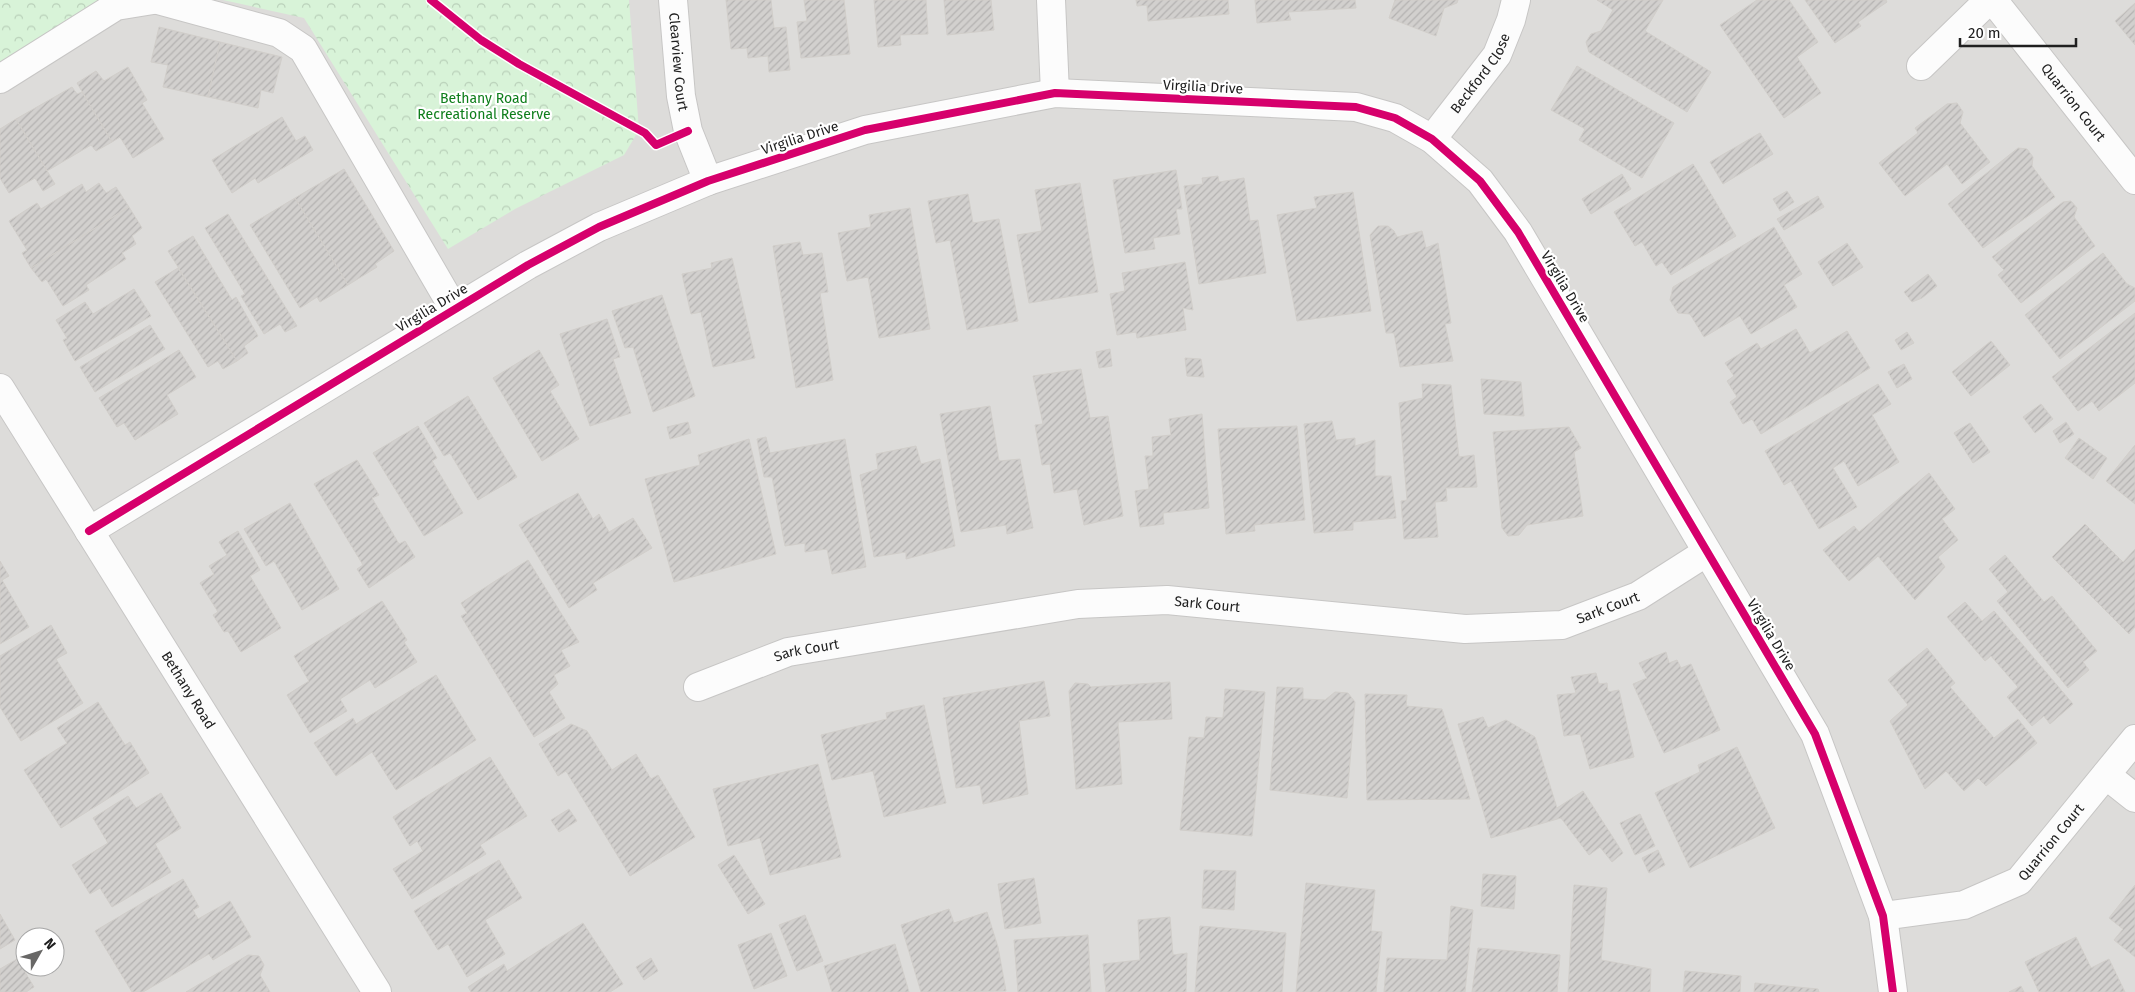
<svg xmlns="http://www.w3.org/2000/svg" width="2135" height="992" font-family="'Fira Sans',sans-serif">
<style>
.residential{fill:#dddcda;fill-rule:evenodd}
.park{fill:url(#park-crowns)}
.building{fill:url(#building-hatch);stroke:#d1ceca}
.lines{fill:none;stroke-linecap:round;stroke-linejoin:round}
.minor-casing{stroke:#c7c6c5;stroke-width:30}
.minor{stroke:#fcfcfc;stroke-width:28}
.cycleway-casing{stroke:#fff;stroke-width:11}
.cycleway{stroke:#d6006c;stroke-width:8}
.labels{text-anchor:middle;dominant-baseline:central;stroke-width:4.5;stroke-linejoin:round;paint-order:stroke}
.street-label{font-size:14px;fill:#202020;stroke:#fff}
.park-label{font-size:14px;fill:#0e7e1b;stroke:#fff}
</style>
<defs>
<pattern id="park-crowns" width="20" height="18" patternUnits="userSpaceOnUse" patternTransform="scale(1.25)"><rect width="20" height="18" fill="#d8f3d8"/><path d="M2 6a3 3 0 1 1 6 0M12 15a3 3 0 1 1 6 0" fill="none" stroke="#b9d0b9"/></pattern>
<pattern id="building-hatch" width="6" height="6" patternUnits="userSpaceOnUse" patternTransform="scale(1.25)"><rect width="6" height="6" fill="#d2d0ce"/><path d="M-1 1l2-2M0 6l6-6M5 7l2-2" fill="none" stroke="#b4b2b1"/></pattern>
</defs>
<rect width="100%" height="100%" fill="#eeece9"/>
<path class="residential" d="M0,0H2135V992H0ZM25,937H55V967H25Z"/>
<path class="park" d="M0,0H99L0,63Z
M223,0H629L639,130L624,155L515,209L448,249L304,18Z"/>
<path class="building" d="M726,0H771L774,28L786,27L790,70L769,72L768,56L748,58L747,48L731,49Z
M804,0H844L850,54L801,58L797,22L807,21Z
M874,0H926L928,34L900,35L901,45L878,47Z
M944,0H991L994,30L947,35Z
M1136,0H1228L1229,14L1148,21L1147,5L1137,6Z
M1255,0H1355L1356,8L1288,12L1291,20L1257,23Z
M1395,0H1458L1457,3L1444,8L1436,36L1389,18Z
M1597,0H1663L1645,31L1711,72L1687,112L1589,52L1586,42L1591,34L1601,31L1613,10Z
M1757,0H1789L1818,42L1797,57L1821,93L1784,118L1720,25Z
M1805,0H1886L1887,2L1858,22L1861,26L1835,43Z
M2135,3V45L2115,21Z
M159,27L220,42L208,97L163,87L168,65L151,62Z
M220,42L282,57L273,93L261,90L258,108L208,97Z
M1577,66L1674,123L1642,178L1579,140L1585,129L1551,110Z
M128,67L147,100L142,103L164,139L133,158L120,137L112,142L77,83L96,71L104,81Z
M72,87L77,94L82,92L112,142L96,151L91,145L47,171L16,119Z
M1957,103L1963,112L1960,123L1990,162L1962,184L1947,164L1905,196L1879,163L1918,133L1915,128L1947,104Z
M282,117L296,141L305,136L313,150L258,183L255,178L232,193L212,160Z
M16,119L55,184L43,191L35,178L9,193L0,178V129Z
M1760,133L1773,154L1723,184L1710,162Z
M2018,148L2027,149L2033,157L2032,166L2055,197L1983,248L1948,204Z
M1693,164L1736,236L1671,275L1662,262L1656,266L1642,242L1635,246L1614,212Z
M344,169L394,251L375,264L377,267L348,285L295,198Z
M1176,170L1182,209H1176L1180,234L1153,238L1155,249L1125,253L1113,180Z
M1622,174L1631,189L1591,214L1582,199Z
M1218,176L1219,182L1244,178L1250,221L1258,220L1266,273L1199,284L1184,186L1203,184L1202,178Z
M99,183L106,193L116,187L129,207L31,268L22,253L27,250L9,221L37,203L41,209L82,184L86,192Z
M1080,183L1098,292L1029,303L1017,235L1042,231L1035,190Z
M1787,191L1794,202L1780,211L1773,199Z
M1353,192L1371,311L1297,321L1277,215L1317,208L1314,197Z
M968,194L973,223L999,219L1018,321L967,330L950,240L936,243L928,201Z
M1818,196L1824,207L1784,230L1777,219Z
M295,198L348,285L320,302L317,297L300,308L250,225Z
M2071,201L2077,208L2074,217L2095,246L2021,303L1998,275L2004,270L1992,257L2063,202Z
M129,207L142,228L132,236L136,244L122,253L126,259L86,285L89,290L63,306L46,279L42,282L31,268Z
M910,208L930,329L879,338L868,277L847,281L838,233L871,227L869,215Z
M228,214L297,326L285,332L280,324L264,334L241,296L245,294L205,228Z
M1378,226H1388L1394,231L1397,237L1422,231L1426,248L1438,243L1451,323L1445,324L1453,361L1400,367L1394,333H1386L1370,235Z
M1774,227L1802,274L1784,285L1797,307L1751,334L1740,316L1704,337L1690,314L1678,313L1670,300L1673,287Z
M193,236L232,300L236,297L258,336L244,346L248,353L237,361L168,251Z
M800,242L803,255L822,253L828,292L820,293L833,380L796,388L773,246Z
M1847,243L1863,267L1833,286L1818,262Z
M2103,253L2127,284L2135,288V301L2060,359L2025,315Z
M732,258L755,358L713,367L701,312L691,314L682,274L712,268L711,263Z
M1185,262L1193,310L1183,308L1186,330L1137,338L1136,332L1117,335L1110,294L1125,291L1122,273Z
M178,268L237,361L223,369L218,361L208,367L155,282Z
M1928,274L1937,286L1922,298L1912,302L1904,292Z
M134,289L151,316L75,361L63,340L67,338L56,320L85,302L93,314Z
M662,295L695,396L653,412L633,347L625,348L612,311Z
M2135,313V383L2099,411L2092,401L2078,411L2052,377Z
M607,319L620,357L613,359L631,413L590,426L560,334Z
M150,325L165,349L95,392L80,367Z
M1796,329L1810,353L1847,331L1870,368L1761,434L1752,419L1743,424L1730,402L1737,397L1727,381L1734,376L1725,363L1757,343L1761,349Z
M1907,332L1914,343L1901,350L1895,340Z
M1991,341L2010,365L1971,396L1952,372Z
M1110,349L1112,366L1099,368L1096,352Z
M179,350L196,377L167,395L178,414L135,440L124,423L117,427L99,398Z
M539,350L559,385L550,391L579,439L542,461L493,378Z
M1185,358L1201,359L1204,377L1187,376Z
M1904,364L1912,379L1897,388L1888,372Z
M1081,369L1090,418L1108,416L1123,516L1084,525L1077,489L1054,493L1050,464L1042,465L1035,425L1043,424L1033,376Z
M1481,379L1521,382L1524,416L1484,414Z
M1422,384L1451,385L1459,457L1474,455L1477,487L1446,488L1447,501L1435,502L1438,537L1404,539L1401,501L1407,500L1399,403L1423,398Z
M1878,384L1891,404L1872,415L1899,462L1858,486L1844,461L1833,468L1857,507L1819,529L1791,481L1784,485L1765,451Z
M468,396L517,477L478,500L450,453L444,456L424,423Z
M2041,404L2053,419L2035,433L2023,417Z
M990,406L999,461L1020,459L1033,528L1007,534L1006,525L961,532L940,414Z
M1202,414L1209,508L1163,513L1164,524L1140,527L1135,491L1149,489L1145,456H1153L1152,437L1171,435L1169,419Z
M1332,421L1336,440L1355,438V446L1375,440V476H1391L1396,518L1353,522V530L1314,533L1304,424Z
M688,422L691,433L670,439L667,427Z
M2066,422L2074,434L2060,443L2053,431Z
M1970,423L1990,452L1973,463L1954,433Z
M418,426L437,458L432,461L463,513L424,536L373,453Z
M1297,426L1305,520L1254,525L1255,531L1226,534L1218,429Z
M1569,427L1581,448L1574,452L1583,516L1527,525L1519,535L1508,536L1502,528L1493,432Z
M766,437L770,453L845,439L866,567L832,574L827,549L805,552V543L785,546L772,477H764L757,439Z
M2079,438L2107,458L2093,479L2065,458Z
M749,439L776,554L674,582L645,479L700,465L698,455Z
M2135,445V504L2106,481Z
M916,446L921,464L940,459L955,546L906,559V552L874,557L860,475L878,469L876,454Z
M357,460L379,495L372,498L399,544L405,541L415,557L369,588L357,569L363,565L314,484Z
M1929,473L1955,509L1942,519L1958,540L1938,557L1945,567L1915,600L1878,556L1849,581L1823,550L1854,526L1859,532Z
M578,493L593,519L599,514L609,532L633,518L652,548L593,583L597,590L569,608L519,525Z
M290,503L339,589L302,610L274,561L266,566L244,529Z
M2085,524L2123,562L2135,549V627L2129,634L2052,557Z
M238,531L260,570L250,576L281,628L241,652L228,631L224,632L213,615L218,612L200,583L214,574L209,566L227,555L219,542Z
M2005,555L2044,602L2052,596L2097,651L2083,662L2089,670L2068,688L1997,601L2008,592L1989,569Z
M528,560L579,642L561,650L570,666L554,675L558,684L549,692L565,718L534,737L461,616L467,613L461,603Z
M0,561L9,576L2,580L29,627L0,644Z
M382,601L407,640L404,642L417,662L375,688L370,680L340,699L347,711L310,733L287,695L309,681L294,656Z
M1965,602L1982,621L1994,611L2073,704L2050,724L2044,716L2032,726L2007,697L2018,687L1991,656L1985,661L1947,617Z
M51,625L67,653L56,659L83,703L21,741L0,707V656Z
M1927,648L1955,683L1950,687L1994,738L2018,719L2037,743L1986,786L1978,778L1964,791L1946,771L1925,789L1890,721L1908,705L1888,680Z
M1666,652L1669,663L1677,660L1681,668L1691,664L1720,730L1664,753L1633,684L1647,678L1639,663Z
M1596,673L1599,684L1607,683L1608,692L1619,690L1634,757L1590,769L1580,734L1564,736L1557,695L1576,693L1571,677Z
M436,675L476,740L396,790L372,752L336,776L314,743L353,718L356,724Z
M1044,681L1050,716L1019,721L1028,794L983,804L980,785L956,788L943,698Z
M1170,682L1172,719L1118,722L1122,784L1076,789L1069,691L1075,683L1088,684L1091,687Z
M1277,687L1303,688V699L1325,700L1335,692L1348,693L1355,702L1347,798L1270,790Z
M1225,689L1265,692L1252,836L1180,830L1189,737L1204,738L1206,717L1223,718Z
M1365,694L1407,695L1406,706L1442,709L1470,799L1367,800Z
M98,702L125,745L130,742L149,773L61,828L24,770L67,743L57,728Z
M924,705L946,803L884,817L873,771L832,780L821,735L887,719L886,713Z
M1483,717L1488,728L1506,720L1535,737L1557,808L1583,791L1623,853L1612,862L1600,847L1589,855L1561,818L1491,838L1458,724Z
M571,724L587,731L612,770L636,754L651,779L658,775L695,837L630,876L566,771L558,776L539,744Z
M1737,747L1775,828L1690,868L1655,793L1700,772L1698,765Z
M490,757L527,816L480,845L486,854L412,899L393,869L423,851L417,841L410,846L393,817Z
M818,764L841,857L770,875L760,838L728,846L713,789Z
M161,793L181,828L155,844L171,872L112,907L100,888L90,894L72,865L108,843L93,818L128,796L136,808Z
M569,809L577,821L559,832L551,820Z
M1640,814L1655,846L1635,855L1620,823Z
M1658,850L1665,865L1649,873L1642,858Z
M734,855L765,904L748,914L718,865Z
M499,860L522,898L485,920L505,954L467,977L448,944L438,950L414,911Z
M1204,870L1236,871L1234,910L1202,908Z
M1483,874L1516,876L1514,909L1481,906Z
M1034,878L1041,923L1005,929L998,884Z
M183,879L199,907L193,910L198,919L230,901L251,937L213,960L209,954L143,992H132L95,931Z
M1306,883L1375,890L1371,931L1382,932L1376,992H1296Z
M1574,885L1607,888L1601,960L1651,969L1650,992H1568Z
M2135,885V957L2114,940L2123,929L2109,918Z
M1451,906L1473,910L1465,992H1384L1387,958L1447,960Z
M949,909L954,923L987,912L998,947L1006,991L921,992L901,925Z
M0,914L15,940L0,949Z
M805,915L823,961L797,971L779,925Z
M1170,917L1173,955L1187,953L1186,992H1106L1103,964L1140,960L1138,920Z
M583,923L623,984L610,992H471L468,987L504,964L507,971Z
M1200,926L1286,933L1282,992H1195Z
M771,933L787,976L754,989L738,945Z
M1088,935L1091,992H1018L1014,940Z
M2076,937L2091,968L2109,959L2125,992H2039L2025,962Z
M895,944L909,992H832L824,966Z
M1478,948L1560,955L1557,992H1472Z
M248,955L259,956L264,965L260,975L270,992H186Z
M651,958L658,971L644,980L636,967Z
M17,959L34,987L26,992H0V969Z
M1685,971L1741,976L1740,992H1683Z
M1755,983L1818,989L1819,992H1754Z
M2021,986L2024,992H2009Z"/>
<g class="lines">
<g class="minor-casing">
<g id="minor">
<path d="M158,0L279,33L303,49L454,309"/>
<path id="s1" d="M673,0L681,96L688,131L708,181"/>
<path d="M1051,0L1055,93"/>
<path id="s2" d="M1993,0L2135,180"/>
<path d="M1921,66L1989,0"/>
<path d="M0,79L116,6L153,0"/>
<path id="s3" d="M1432,139L1497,55L1511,20L1516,0"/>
<path id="s4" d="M0,388L377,992"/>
<path d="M89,531L528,265L599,227L708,181L865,130L1055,93L1356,107L1395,118L1432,139L1480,181L1518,232L1815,734L1883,916L1893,992"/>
<path id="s5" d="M698,687L788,652L1078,604L1167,600L1465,629L1562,625L1638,596L1707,552"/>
<path d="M2106,775L2135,798"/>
<path id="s6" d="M1883,916L1964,905L2019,881L2135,739"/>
</g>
</g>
<use href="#minor" class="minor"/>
<g class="cycleway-casing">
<path id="cycleway" d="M431,0L481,40L519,64L645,133L656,145L688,131
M89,531L528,265L599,227L708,181L865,130L1055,93L1356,107L1395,118L1432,139L1480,181L1518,232L1815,734L1883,916L1893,992"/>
</g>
<use href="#cycleway" class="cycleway"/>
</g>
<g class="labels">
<g class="street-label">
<text stroke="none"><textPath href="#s1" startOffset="62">Clearview Court</textPath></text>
<text stroke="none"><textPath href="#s3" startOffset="82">Beckford Close</textPath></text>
<text transform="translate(1203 87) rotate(3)">Virgilia Drive</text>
<text stroke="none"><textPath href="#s2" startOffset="130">Quarrion Court</textPath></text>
<text transform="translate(800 138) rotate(-18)">Virgilia Drive</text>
<text transform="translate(1565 287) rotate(59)">Virgilia Drive</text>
<text transform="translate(432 308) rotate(-31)">Virgilia Drive</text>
<text stroke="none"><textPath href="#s5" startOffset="520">Sark Court</textPath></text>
<text stroke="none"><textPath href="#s5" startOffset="925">Sark Court</textPath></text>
<text transform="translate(1771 635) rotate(59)">Virgilia Drive</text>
<text stroke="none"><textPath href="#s5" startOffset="115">Sark Court</textPath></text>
<text stroke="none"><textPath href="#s4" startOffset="356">Bethany Road</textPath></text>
<text stroke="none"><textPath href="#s6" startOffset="192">Quarrion Court</textPath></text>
</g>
<g class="park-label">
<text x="484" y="98">Bethany Road<tspan x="484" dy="16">Recreational Reserve</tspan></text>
</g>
</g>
<g transform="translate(40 952) rotate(51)"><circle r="24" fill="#ffffff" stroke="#a6a6a6"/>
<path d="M0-4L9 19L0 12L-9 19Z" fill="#686766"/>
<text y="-8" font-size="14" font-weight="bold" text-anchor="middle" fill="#202020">N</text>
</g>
<path d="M1960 38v8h116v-8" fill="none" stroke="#202020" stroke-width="2.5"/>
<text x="1968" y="38" font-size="15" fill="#202020" stroke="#ffffff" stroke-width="4" paint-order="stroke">20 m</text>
</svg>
